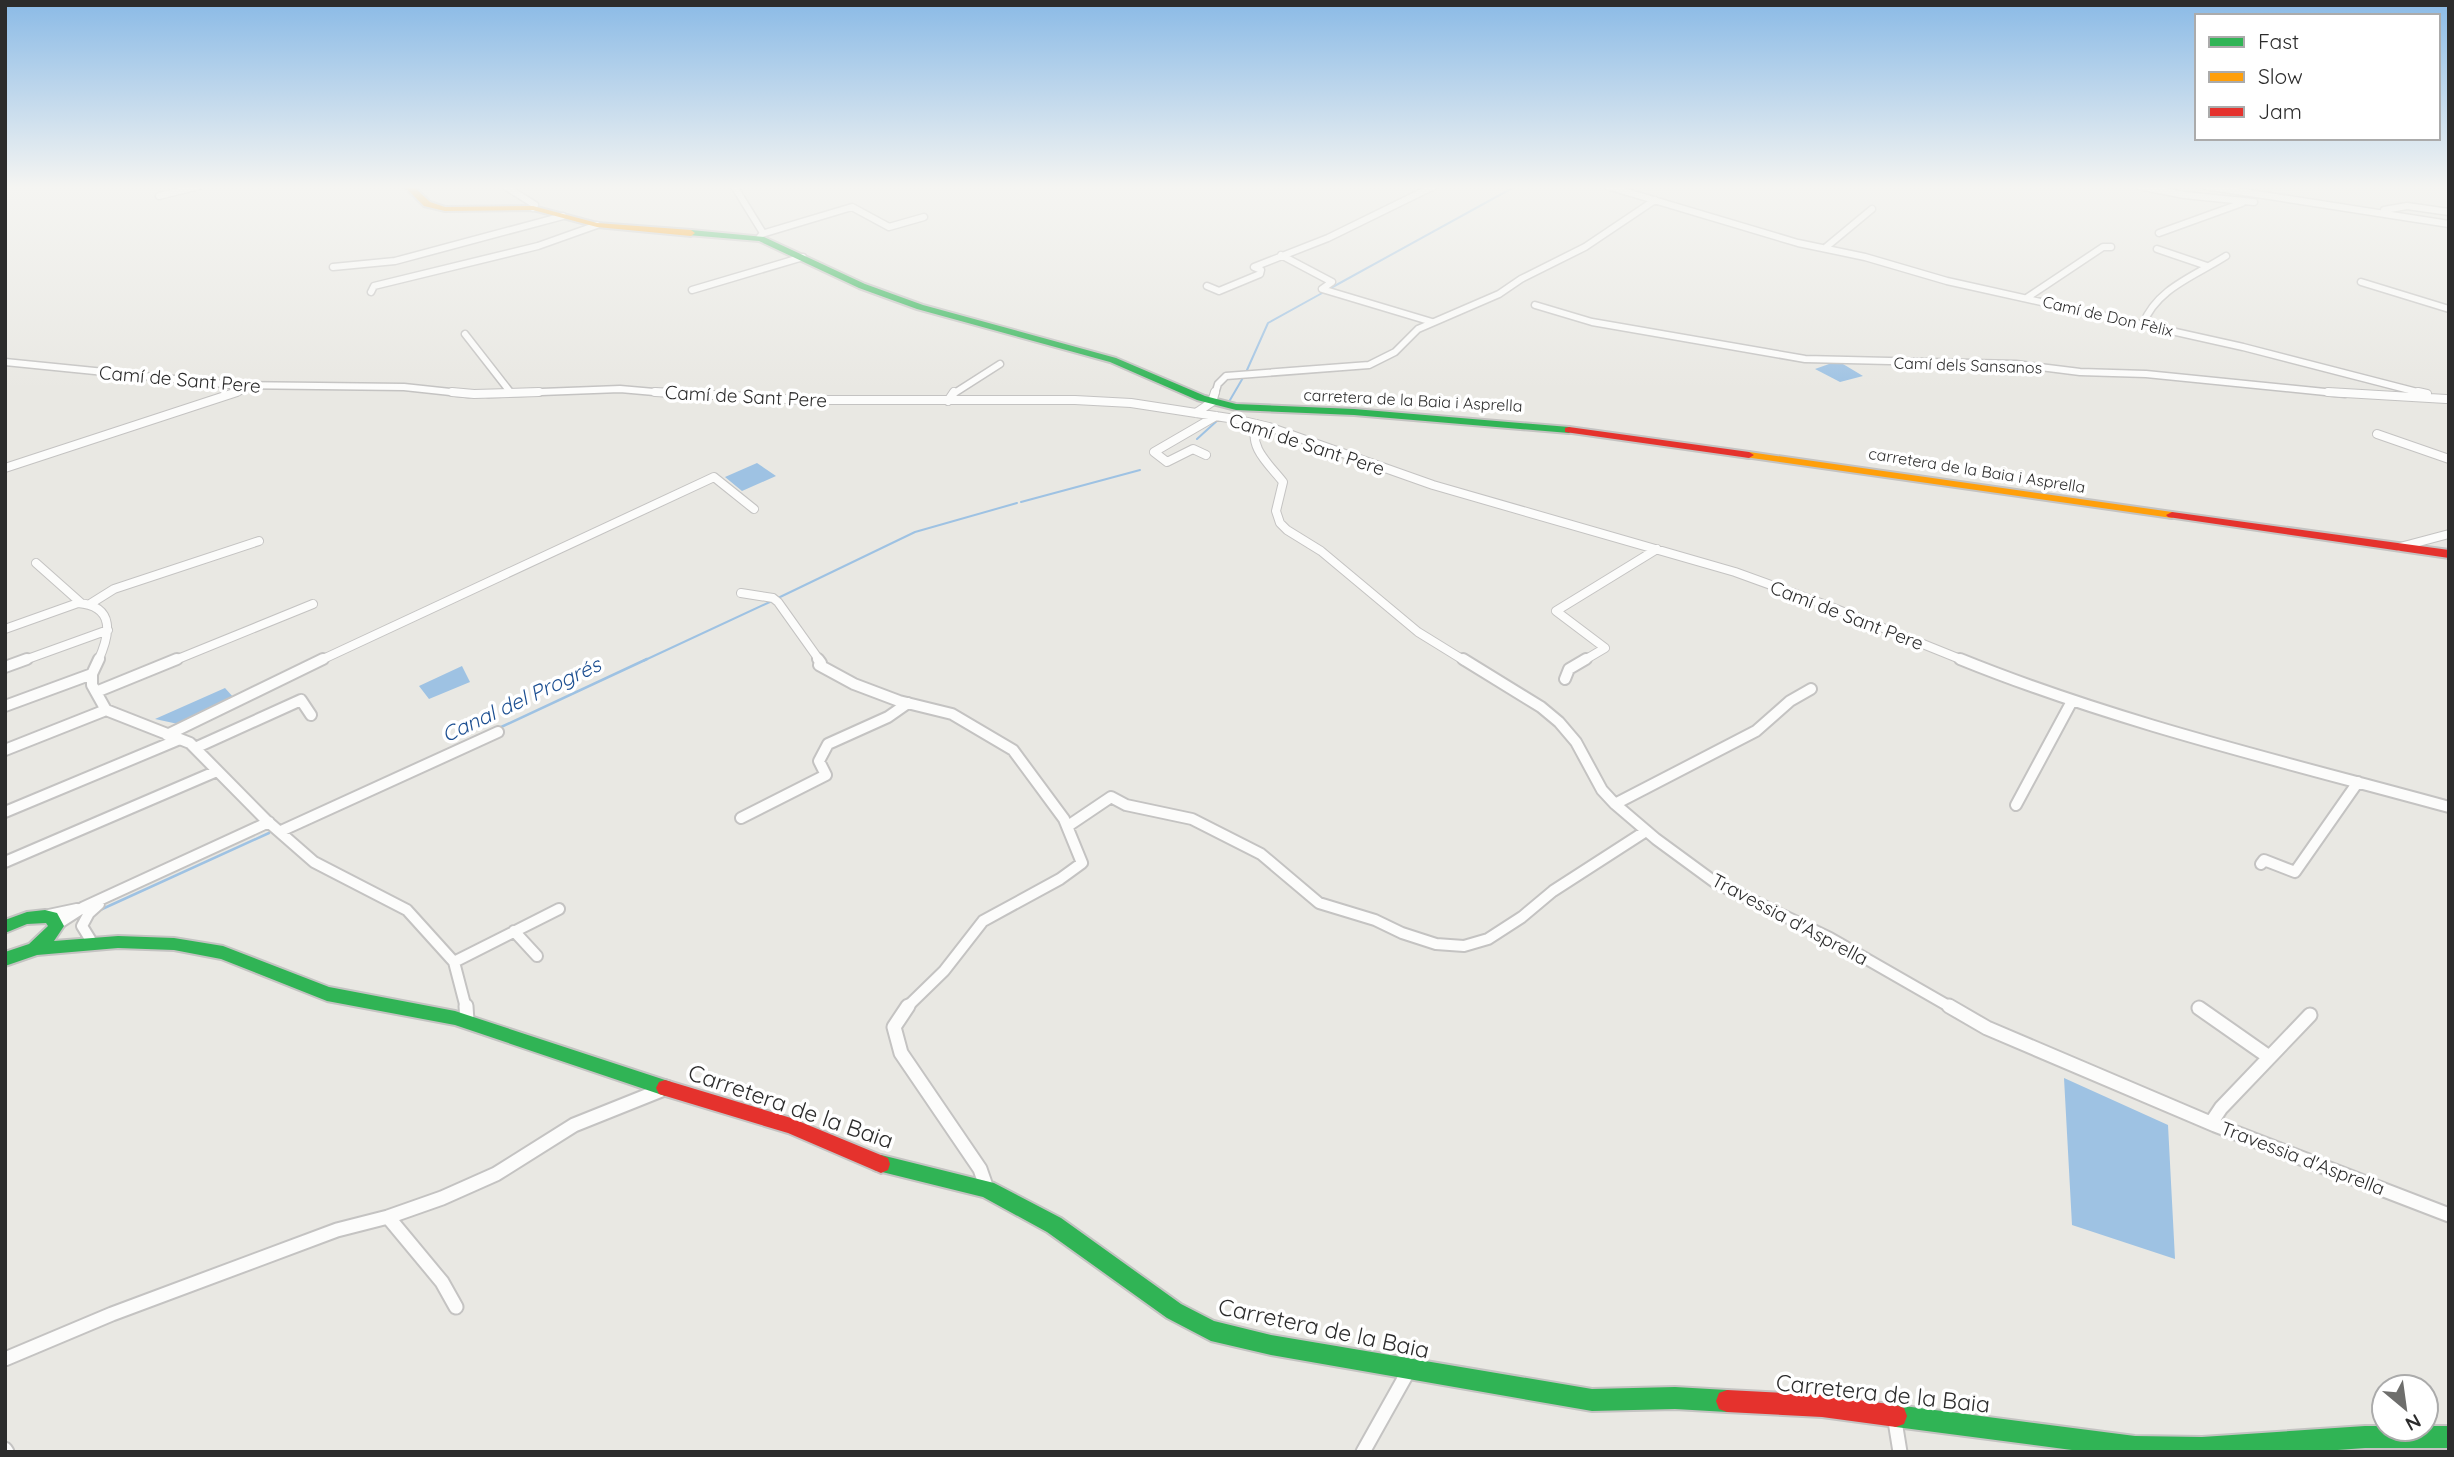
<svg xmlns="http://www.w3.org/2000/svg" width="2454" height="1457" font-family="Quicksand,sans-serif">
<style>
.water{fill:#9ec2e3}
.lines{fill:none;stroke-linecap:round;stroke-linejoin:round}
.stream-far1{stroke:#9ec2e3;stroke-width:2}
.stream{stroke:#9ec2e3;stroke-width:2.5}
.street-far3-casing{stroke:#c4c3c2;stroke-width:9}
.street-far2-casing{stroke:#c4c3c2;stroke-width:10}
.street-far1-casing{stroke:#c4c3c2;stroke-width:14}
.street-casing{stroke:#c4c3c2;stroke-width:17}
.fast-casing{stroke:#c4c3c2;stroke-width:4}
.slow-casing{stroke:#c4c3c2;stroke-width:4}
.jam-casing{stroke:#c4c3c2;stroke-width:4}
.street-far3{stroke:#fcfcfb;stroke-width:6}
.street-far2{stroke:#fcfcfb;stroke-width:8}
.street-far1{stroke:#fcfcfb;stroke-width:10}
.street{stroke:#fcfcfb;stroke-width:13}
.fast{fill:#30b455;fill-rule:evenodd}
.slow{fill:#ff9f0a;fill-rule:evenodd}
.jam{fill:#e5322d;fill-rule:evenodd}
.labels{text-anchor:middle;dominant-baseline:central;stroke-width:7;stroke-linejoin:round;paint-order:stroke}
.far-street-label{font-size:16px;fill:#2c2c2c;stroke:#fff}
.street-label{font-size:19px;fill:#2c2c2c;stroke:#fff}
.water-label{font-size:21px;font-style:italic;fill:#1b4e91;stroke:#fff}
.near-street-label{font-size:23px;fill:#2c2c2c;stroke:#fff}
</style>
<rect width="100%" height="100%" fill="#e9e8e3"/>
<path class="water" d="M1829,364H1843L1863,376L1840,382L1815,369Z
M757,463L776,476L742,491L725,477Z
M462,666L470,682L429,699L419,686Z
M225,688L234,698L178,724L155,719Z
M2064,1078L2168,1125L2175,1259L2072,1225Z"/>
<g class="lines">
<path class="stream-far1" d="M1329,289L1516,186
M1247,370L1268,323L1324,292
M1230,400L1244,376
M1197,439L1219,419
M1021,502L1140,470
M778,598L915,532L1017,503
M643,661L772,601"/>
<path class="stream" d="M499,728L647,659
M100,910L269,833"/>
<g class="street-far3-casing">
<path id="street-far3" d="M505,186L535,205L533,208
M734,186L763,233L759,238
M1607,186L1798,243L1865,257L1947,281L2243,347L2425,394
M2139,186L2184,195L2254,202
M2205,186L2449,224
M159,196L199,186
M2384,210L2407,206L2449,212
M2159,233L2242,203
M762,234L852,207L889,227L924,217
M1825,248L1872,209
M2157,249L2207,266
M1281,255L1332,282L1322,289L1432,322
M333,267L395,261L563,216
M2361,282L2449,309
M1207,286L1219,291L1260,274L1261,270L1254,267L1328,238L1434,186
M692,290L803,257
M371,292L374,286L538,246L597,225
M2028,297L2103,247H2111
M1535,305L1592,322L1805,359L2016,364L2080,372L2146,374L2345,394
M2143,324C2157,288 2195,276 2226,256
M465,334L511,393
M5,362L234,385L404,387L469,394
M231,394L248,388
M488,394L620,389L677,394
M953,394L1000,364
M1215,394L1218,384L1226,376L1369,365L1395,352L1418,329L1499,294L1521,279L1585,247L1655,200"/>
</g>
<g class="street-far2-casing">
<path id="street-far2" d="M452,392L474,394L539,392
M655,392L806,400H1075L1131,403L1235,419L1269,427L1433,485L1735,572L1826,605L1965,661
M2328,392L2446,399
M2418,392L2427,394
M948,401L954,392
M1196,413L1212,402L1215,392
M1257,424C1247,447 1270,465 1283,482L1276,511L1280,523L1287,530L1321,551L1418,632L1465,661
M2377,434L2449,459
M1206,455L1193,449L1167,462L1154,452L1216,416
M5,468L237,392
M2400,547L2449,534
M36,563L81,603
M741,593L773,598L778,602L820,661
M90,604L114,589L259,541
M5,629L78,603C116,606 110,635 98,661
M22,661L108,630
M173,661L313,604
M319,661L714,477L754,509
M1583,661L1605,648L1556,611L1657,549"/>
</g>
<g class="street-far1-casing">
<path id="street-far1" d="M99,659L92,674V685L106,710L190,743L266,820L314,862L407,910L454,962L466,1008
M818,659L821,663
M1463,659L1541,707L1559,722L1576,742L1602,790L1615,804L1656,839L1716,883L1830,938L1952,1008
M1960,659C2118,723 2285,762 2449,807
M819,665L854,684L899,701L952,714L1013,750L1064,819L1082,863L1060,879L983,921L944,971L906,1008
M5,667L27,659
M1565,679L1569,669L1586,659
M96,692L177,659
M5,706L92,674
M167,735L323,659
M195,748L301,700L311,715
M5,750L106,710
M1615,804L1756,731L1790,701L1811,689
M2016,805L2072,701
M5,812L180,739
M741,818L826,775L819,761L828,744L888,717L908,703
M1068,826L1111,797L1126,805L1192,819L1261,854L1319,903L1375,920L1402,933L1436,944L1464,946L1488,939L1522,917L1553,891L1646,831
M281,831L498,732
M5,862L217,771
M2261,864L2264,860L2295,872L2358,782
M44,916L77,909
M56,925L84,907L269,822
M514,931L537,956
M90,939L82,926L89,913L99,904
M454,962L559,909"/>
</g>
<g class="street-casing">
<path id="street" d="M466,1006L467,1021
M908,1006L894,1027L901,1053L980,1169L987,1189
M1949,1006L1987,1028L2215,1125L2449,1215
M2199,1008L2269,1057
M2211,1123L2221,1108L2310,1015
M388,1217L442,1282L456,1307
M5,1359L112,1314L337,1230L388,1217L442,1198L496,1174L574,1125L664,1089
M1894,1415L1900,1452
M5,1449L7,1452
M1363,1452L1409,1370"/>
</g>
<g class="fast-casing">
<path id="fast" d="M691,230L764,237L865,284L923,305L1116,358L1205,396L1236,404L1354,409L1569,427L1574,430L1569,433L1354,415L1236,410L1197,400L1110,362L917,309L859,288L759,241L688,235V231Z
M45,910L57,913L64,926L54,941L118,936L174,938L223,946L329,987L455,1011L665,1080L671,1082L674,1088L671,1094L665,1096L455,1025L327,1001L221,959L174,950L118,948L37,955L5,966V952L29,944L48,926L46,923L27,924L5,933V920L27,912Z
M881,1155L994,1183L1061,1218L1181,1304L1214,1321L1271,1335L1592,1389L1675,1387L1727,1390L1735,1393L1738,1401L1735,1409L1727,1412L1675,1409L1592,1411L1271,1355L1211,1341L1167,1318L1047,1232L983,1197L874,1170L872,1164L874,1158Z
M1896,1405L2135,1436L2202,1437L2365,1426H2384V1429H2426V1426H2449V1448H2365L2310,1452H2087L1896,1427L1888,1424L1885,1416L1888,1408Z"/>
</g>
<g class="slow-casing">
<path id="slow" d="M404,186H413L430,202L445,207L533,206L597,223L691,230L695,233L691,236L597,227L533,210L445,211L424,206Z
M1749,452L2172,512L2178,515L2172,518L1745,457V453Z"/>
</g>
<g class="jam-casing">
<path id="jam" d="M1569,427L1749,452L1754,455L1749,458L1565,432V428Z
M2172,512L2449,550V558L2168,517L2166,515Z
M665,1080L791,1118L888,1158L890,1164L888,1170L881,1173L788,1133L659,1094L656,1088L659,1082Z
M1727,1390L1822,1395L1896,1405L1904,1408L1907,1416L1904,1424L1896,1427L1822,1417L1727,1412L1719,1409L1716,1401L1719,1393Z"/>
</g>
<use href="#street-far3" class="street-far3"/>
<use href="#street-far2" class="street-far2"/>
<use href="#street-far1" class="street-far1"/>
<use href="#street" class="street"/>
<use href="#fast" class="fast"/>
<use href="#slow" class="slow"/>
<use href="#jam" class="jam"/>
</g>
<linearGradient id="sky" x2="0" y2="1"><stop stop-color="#8abae6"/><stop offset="0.48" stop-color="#f5f5f2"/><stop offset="1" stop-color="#f5f5f2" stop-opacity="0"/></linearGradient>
<rect width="2454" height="390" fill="url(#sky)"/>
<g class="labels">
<g class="far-street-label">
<text transform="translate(2108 316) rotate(13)">Camí de Don Fèlix</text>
<text transform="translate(1968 365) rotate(2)">Camí dels Sansanos</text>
<text transform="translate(1413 400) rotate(3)">carretera de la Baia i Asprella</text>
<text transform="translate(1977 470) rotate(9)">carretera de la Baia i Asprella</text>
</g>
<g class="street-label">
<text transform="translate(180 379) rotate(5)">Camí de Sant Pere</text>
<text transform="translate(746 396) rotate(3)">Camí de Sant Pere</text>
<text transform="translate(1307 444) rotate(18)">Camí de Sant Pere</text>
<text transform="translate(1847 615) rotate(21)">Camí de Sant Pere</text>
<text transform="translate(1790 919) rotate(28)">Travessia d'Asprella</text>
<text transform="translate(2303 1158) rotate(21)">Travessia d'Asprella</text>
</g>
<g class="water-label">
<text transform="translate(521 699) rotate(-25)">Canal del Progrés</text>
</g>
<g class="near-street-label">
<text transform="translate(791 1106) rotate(19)">Carretera de la Baia</text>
<text transform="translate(1324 1328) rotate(12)">Carretera de la Baia</text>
<text transform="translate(1883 1393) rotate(6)">Carretera de la Baia</text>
</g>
</g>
<rect width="2454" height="1457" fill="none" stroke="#2c2c2c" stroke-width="14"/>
<rect x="2195" y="14" width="245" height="126" fill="#ffffff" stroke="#ababab" stroke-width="2"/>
<rect x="2209" y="37" width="35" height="10" fill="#30b455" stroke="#ababab" stroke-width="2"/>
<text x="2258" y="49" font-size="21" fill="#2c2c2c">Fast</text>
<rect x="2209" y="72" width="35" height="10" fill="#ff9f0a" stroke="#ababab" stroke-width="2"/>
<text x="2258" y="84" font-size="21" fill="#2c2c2c">Slow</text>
<rect x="2209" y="107" width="35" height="10" fill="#e5322d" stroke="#ababab" stroke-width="2"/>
<text x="2258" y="119" font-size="21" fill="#2c2c2c">Jam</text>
<g transform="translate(2405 1408) rotate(151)"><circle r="33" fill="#ffffff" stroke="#ababab" stroke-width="2"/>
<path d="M0-5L12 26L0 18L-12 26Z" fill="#6e6e6c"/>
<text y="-10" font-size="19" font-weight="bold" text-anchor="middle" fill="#2c2c2c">N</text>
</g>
</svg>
